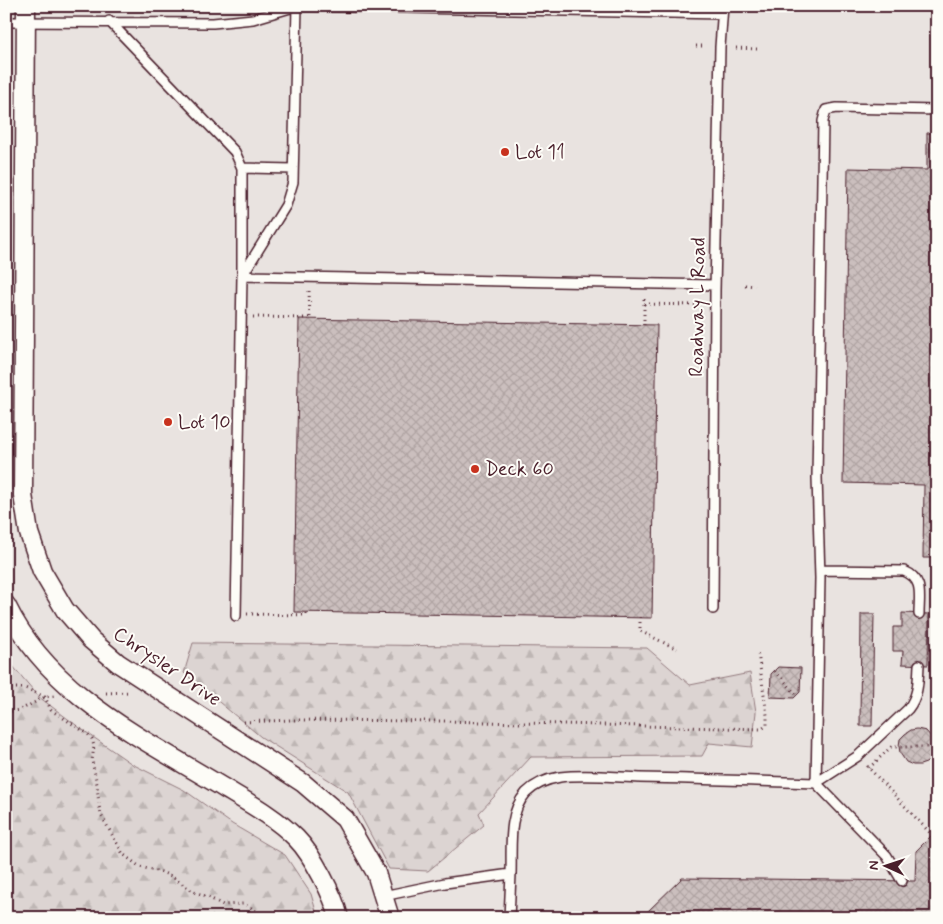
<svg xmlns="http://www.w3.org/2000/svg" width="943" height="924" font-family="Mynerve,sans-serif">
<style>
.built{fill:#e9e3e0}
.forest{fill:url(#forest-firs);stroke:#937a7e}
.building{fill:url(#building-cross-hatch);stroke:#4a1f2b}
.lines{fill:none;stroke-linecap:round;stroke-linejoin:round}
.lane-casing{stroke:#4a1f2b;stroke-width:12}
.street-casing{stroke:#4a1f2b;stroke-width:21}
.path{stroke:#4a1f2b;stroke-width:3;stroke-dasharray:1 4;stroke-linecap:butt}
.lane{stroke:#fdfcf7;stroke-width:9}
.street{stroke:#fdfcf7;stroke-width:18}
.poi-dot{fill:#c8321e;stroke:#fdfcf7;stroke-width:2}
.labels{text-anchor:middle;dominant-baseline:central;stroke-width:4;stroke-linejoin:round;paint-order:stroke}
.poi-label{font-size:20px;fill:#4a1f2b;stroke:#fdfcf7;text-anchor:start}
.street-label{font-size:20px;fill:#4a1f2b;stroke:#fdfcf7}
</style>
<defs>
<pattern id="forest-firs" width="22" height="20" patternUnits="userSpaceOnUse" patternTransform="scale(1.25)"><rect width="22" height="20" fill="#dcd4d2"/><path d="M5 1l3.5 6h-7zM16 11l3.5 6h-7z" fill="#beb6b4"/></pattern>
<pattern id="building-cross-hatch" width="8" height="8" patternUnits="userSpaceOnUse" patternTransform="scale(1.25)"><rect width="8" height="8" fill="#cbbfbe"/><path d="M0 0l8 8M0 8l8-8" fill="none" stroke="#b0a4a3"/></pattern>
</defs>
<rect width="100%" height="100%" fill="#f6f3ef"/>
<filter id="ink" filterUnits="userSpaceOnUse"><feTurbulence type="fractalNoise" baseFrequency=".02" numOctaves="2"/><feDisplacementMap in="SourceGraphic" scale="10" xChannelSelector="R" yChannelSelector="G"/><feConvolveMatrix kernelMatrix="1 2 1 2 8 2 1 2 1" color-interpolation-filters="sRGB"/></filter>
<g filter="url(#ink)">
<path class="built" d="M6,6H937V918H6Z"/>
<path class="forest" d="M193,643L647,648L690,685L750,673L756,712L752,747L709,743L702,756L531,757L479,813L484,825L428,871L389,869L348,792L261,737L184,673Z
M6,658L39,697L80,728L132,764L184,790L232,824L285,855L311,894L318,918H6Z"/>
<path class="building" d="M927,133H937V558H923L924,485L843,483L848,168L927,170Z
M299,319L657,325L652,618L294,612Z
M902,613L929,614L928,665L902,664L903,651H893V627H902Z
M861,614H874L872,726H860Z
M778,667L801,668L800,692L794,698L770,697L771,674Z
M917,729L926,731L934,740H937V755H934L926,763L920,765H913L906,762L900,753L899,746L900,739L905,734L911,730Z
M937,830V918H647V912L682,878L915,881L916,851Z"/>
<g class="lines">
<g class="lane-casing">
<path id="lane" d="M109,21L235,152L242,168V276L715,285
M6,22L213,23L253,19L297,6L722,14
M242,168L293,169
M820,570L904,571C924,579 919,595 919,614
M713,609L715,291L720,47L723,6
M236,616L242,276L286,205L293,182L297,6
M816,783L820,578L817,477L823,121L826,110L837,108L937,110
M816,783L858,756L908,709C919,695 918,681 919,665
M383,896L445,883L511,874C512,848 507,814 526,793C535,784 548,779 560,777C586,774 614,777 640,778C699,779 758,781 816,783L887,856L902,881
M509,918L511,874"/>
</g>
<g class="street-casing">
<path id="street" d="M26,6L23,495L29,533L42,571L65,610L91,640L118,663L303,783L345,819L376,873L390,918
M6,605C49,695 144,739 224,788C249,803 275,817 296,838C312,854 334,896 339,918"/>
</g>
<path class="path" d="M696,46H702
M736,48L757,49
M745,285L755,286
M309,291L310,319
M644,304L696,305
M253,317L310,318
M644,325V296
M247,614L306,615V612
M640,617V631L677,649
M775,671L797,695
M6,688H25L45,697L51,710L88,734L92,739L94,746L92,761L97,784L99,806L101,815L123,854L140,867L161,872L171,876L194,892L206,896L223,905L243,904L250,907L266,918
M106,693L130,692
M6,712L20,710L45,697L54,696
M244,722L290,720L442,721L762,729L767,725V715L758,653
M867,766L932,835
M869,768L891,747H937"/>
<use href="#lane" class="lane"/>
<use href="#street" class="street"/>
</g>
</g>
<g class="poi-dot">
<circle cx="505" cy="152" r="5"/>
<circle cx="168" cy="422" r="5"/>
<circle cx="475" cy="469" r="5"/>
</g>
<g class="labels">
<g class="poi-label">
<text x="515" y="152">Lot 11</text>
<text x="178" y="422">Lot 10</text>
<text x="485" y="469">Deck 60</text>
</g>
<g class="street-label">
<text transform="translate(698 307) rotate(-89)">Roadway L Road</text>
<text transform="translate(167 667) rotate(34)">Chrysler Drive</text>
</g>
</g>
<rect width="943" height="924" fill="none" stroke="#fdfcf7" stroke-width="25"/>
<rect x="12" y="12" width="918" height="899" fill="none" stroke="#4a1f2b" stroke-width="2" filter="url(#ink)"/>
<g transform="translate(886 866) rotate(273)" stroke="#fdfcf7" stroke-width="4" paint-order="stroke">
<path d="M0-4L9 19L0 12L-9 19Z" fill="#4a1f2b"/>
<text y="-8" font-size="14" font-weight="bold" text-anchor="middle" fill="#4a1f2b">N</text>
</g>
</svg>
